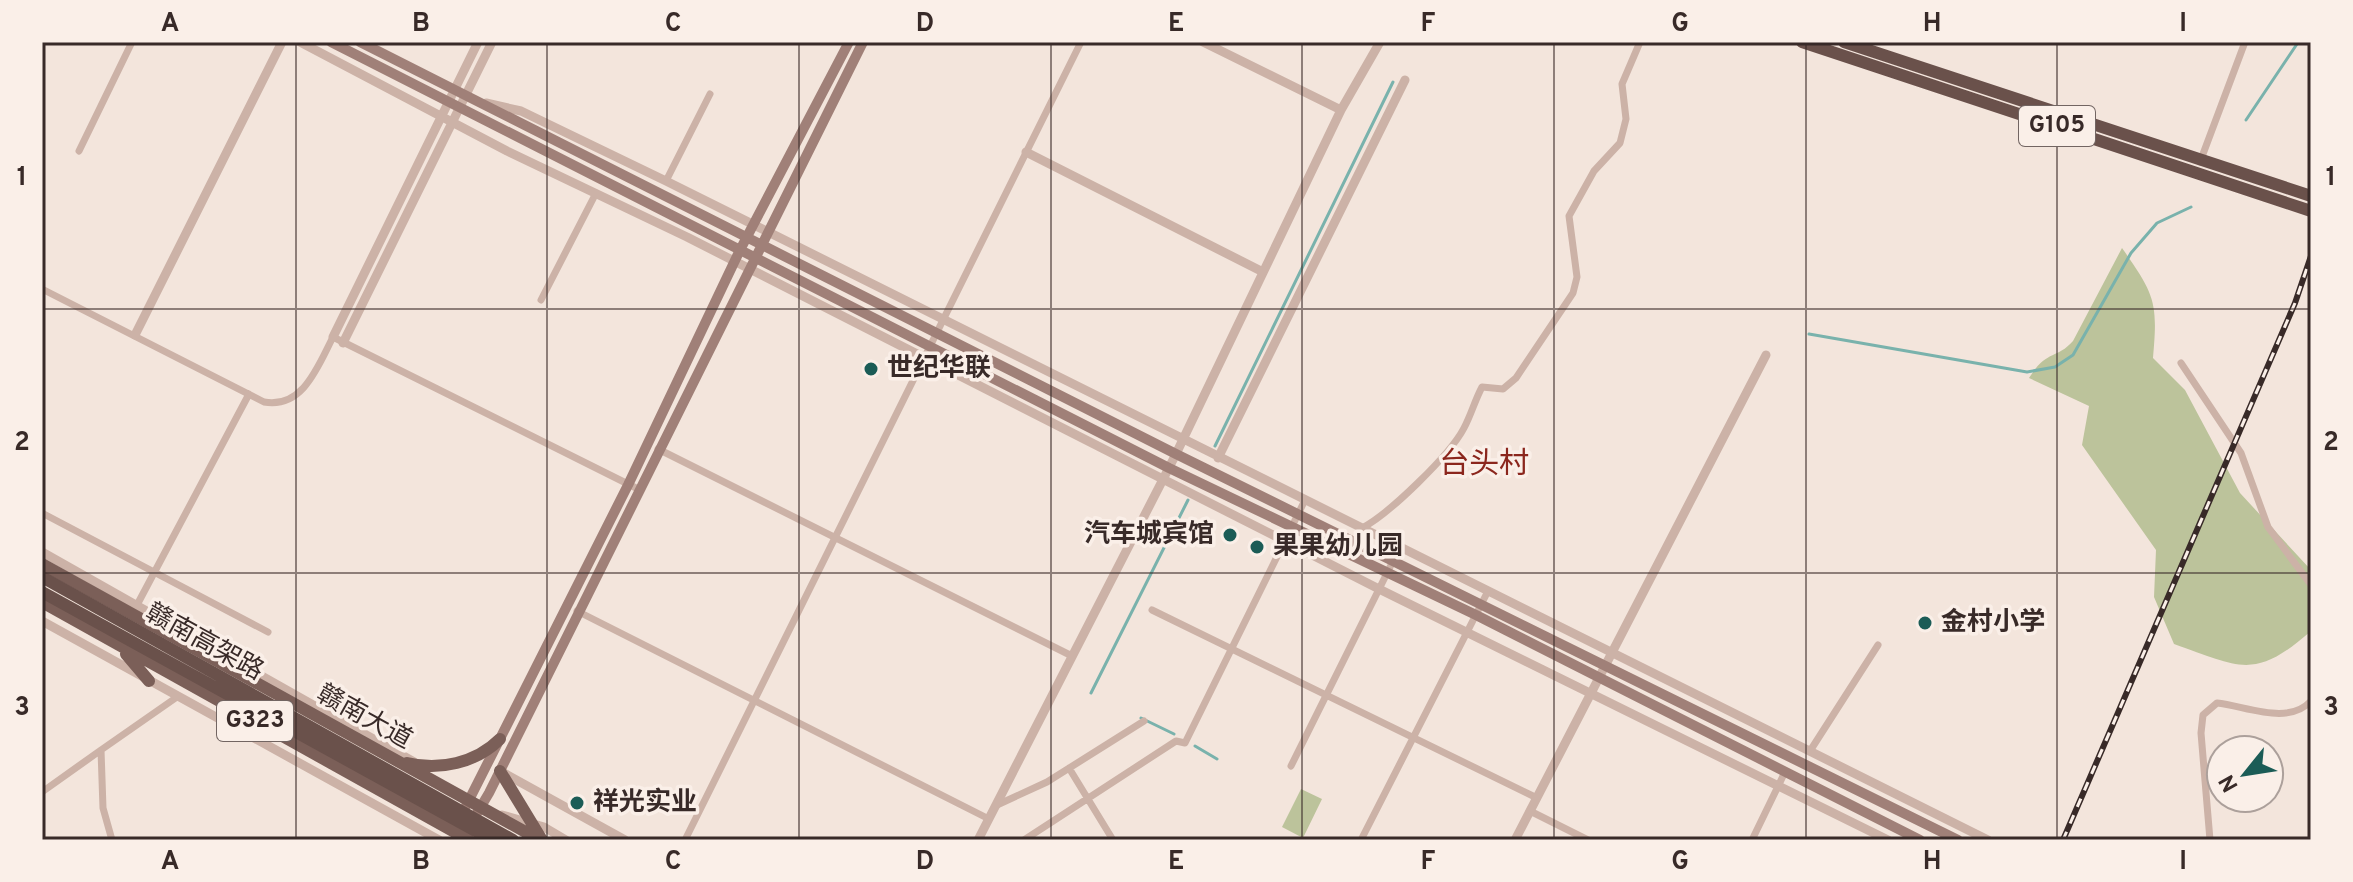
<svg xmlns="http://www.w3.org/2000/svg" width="2353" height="882" font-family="Overpass,'Noto Sans SC',sans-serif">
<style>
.green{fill:#bcc39b}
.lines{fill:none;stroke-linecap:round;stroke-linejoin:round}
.stream{stroke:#79b2ac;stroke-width:3}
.minor{stroke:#ccb2a7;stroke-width:7}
.tertiary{stroke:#ccb2a7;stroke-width:9}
.secondary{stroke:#a08078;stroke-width:10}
.primary{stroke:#7b5f58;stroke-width:12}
.trunk{stroke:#6a514b;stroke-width:12}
.rail-casing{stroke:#382a28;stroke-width:6}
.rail{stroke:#faefe8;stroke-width:3;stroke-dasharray:9;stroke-linecap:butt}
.grid{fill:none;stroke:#382a28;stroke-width:2;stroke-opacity:0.55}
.poi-dot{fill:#1b5c56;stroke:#faefe8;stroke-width:3}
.labels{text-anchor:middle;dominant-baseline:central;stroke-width:7;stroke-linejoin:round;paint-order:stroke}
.shield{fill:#faefe8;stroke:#726562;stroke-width:2}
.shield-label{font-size:24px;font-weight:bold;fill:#382a28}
.poi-label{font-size:26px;font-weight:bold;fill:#382a28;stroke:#faefe8;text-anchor:start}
.street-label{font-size:26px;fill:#382a28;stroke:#faefe8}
.quarter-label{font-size:30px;fill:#8b261d;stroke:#faefe8}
.neatline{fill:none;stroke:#382a28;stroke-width:3}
.grid-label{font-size:26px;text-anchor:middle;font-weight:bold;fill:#382a28}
</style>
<rect width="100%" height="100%" fill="#f3e5dc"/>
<path class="green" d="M2122,248C2155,295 2158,302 2153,358L2185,390L2240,493L2311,570V631C2254,681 2240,667 2174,644L2154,597L2156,550L2082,445L2089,406L2029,378C2047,349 2056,360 2073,341Z
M1301,789L1322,799L1303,838L1282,827Z"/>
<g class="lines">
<path class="stream" d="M2246,120L2297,44
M1809,334L2027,372L2055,367L2073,355L2131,253L2157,223L2191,207
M1215,446L1393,82
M1091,693L1188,500
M1141,718L1174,734
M1195,746L1217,759"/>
<path class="minor" d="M79,151L132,42
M2200,162L2245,42
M666,181L710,94
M42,289L264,402C303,409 318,366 333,337L638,489
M541,300L596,193
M2181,363L2241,453L2268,527L2311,585
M658,449L1072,656
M42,513L268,632
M1362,528C1389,514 1450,455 1464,428C1471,415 1475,400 1482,387L1503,389L1516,378L1573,293L1577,277L1569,216L1594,171L1620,143L1626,119L1622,84L1640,42
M137,605L249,394
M1152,610L1537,798
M577,611L989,819
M1810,751L1878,645
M1291,766L1400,547
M1069,768L1113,840
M42,792L101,750
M997,805L1047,782L1144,721
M1530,811L1588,840
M112,840L103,808L101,750L177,697
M685,840L1081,42
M1024,840L1176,741L1185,743L1305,500
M1361,840L1488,591
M1752,840L1784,774
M2210,840L2201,733L2203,715L2217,703C2246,706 2288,726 2311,701"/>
<path class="tertiary" d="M300,42L507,151L687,237L1379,589L1888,840
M1203,42L1341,110
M486,103L521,111L666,181L1988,840
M1026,152L1263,272
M135,335L282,42
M333,337L478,42
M343,343L492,42
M1218,458L1405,80
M42,552L414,762
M42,621L439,840
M502,772L625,840
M502,815L544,827L566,840
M978,840L1176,454L1341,110L1380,42
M1515,840L1766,355"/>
<path class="secondary" d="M331,42L1169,468L1476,615L1920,840
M360,42L1176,454L1958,840
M466,806L628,485L739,252L849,42
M470,825L489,793L863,42"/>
<path class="primary" d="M42,564L540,840
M42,602L469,840
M126,654L149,681
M407,763C439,771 476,763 500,739
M500,771L542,840"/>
<path class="trunk" d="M1802,42L2311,211
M1844,42L2311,196
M42,577L513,840
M42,592L492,840"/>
<g class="rail-casing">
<path id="rail" d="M2063,840L2295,303L2311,256"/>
</g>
<use href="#rail" class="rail"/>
</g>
<path class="grid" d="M296,42V840M547,42V840M799,42V840M1051,42V840M1302,42V840M1554,42V840M1806,42V840M2057,42V840M42,309H2311M42,573H2311"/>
<g class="poi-dot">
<circle cx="871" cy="369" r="8"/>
<circle cx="1230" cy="535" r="8"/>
<circle cx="1257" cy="547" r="8"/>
<circle cx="1925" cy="623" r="8"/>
<circle cx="577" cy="803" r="8"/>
</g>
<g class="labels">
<g class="shield">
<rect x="2019" y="106" width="76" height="40" rx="6"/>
<rect x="217" y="701" width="76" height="40" rx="6"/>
</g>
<g class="shield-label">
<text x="2057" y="126">G105</text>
<text x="255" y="721">G323</text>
</g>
<g class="poi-label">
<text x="887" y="369">世纪华联</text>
<text x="1214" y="535" text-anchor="end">汽车城宾馆</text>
<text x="1273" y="547">果果幼儿园</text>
<text x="1941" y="623">金村小学</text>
<text x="593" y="803">祥光实业</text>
</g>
<g class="street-label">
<text transform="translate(204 643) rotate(29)">赣南高架路</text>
<text transform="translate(364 718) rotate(29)">赣南大道</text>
</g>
<g class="quarter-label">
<text x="1484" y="465">台头村</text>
</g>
</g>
<rect width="2353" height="882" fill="none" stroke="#faefe8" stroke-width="88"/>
<g transform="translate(2245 774) rotate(240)"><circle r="38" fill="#faefe8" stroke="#aca09b" stroke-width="2"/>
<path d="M0-6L14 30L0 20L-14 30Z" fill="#1b5c56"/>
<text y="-12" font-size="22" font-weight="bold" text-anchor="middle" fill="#382a28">N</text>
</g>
<rect x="44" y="44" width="2265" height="794" class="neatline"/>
<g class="grid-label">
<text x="170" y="31">A</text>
<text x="421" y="31">B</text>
<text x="673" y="31">C</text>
<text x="925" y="31">D</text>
<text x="1176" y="31">E</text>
<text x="1428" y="31">F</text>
<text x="1680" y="31">G</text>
<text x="1932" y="31">H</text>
<text x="2183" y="31">I</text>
<text x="22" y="185">1</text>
<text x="2331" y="185">1</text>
<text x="22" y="450">2</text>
<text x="2331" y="450">2</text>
<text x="22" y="715">3</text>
<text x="2331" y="715">3</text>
<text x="170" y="869">A</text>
<text x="421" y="869">B</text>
<text x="673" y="869">C</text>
<text x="925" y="869">D</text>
<text x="1176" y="869">E</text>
<text x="1428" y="869">F</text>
<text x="1680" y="869">G</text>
<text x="1932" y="869">H</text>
<text x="2183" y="869">I</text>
</g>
</svg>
